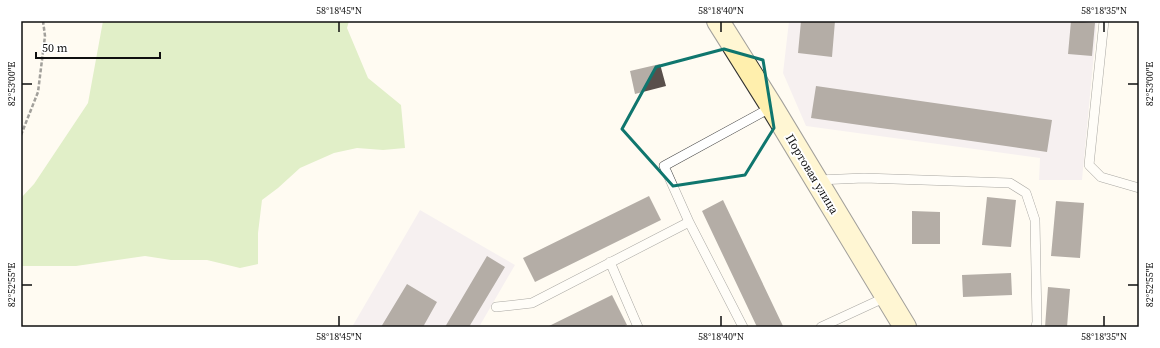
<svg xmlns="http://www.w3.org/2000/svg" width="1160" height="348" font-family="'Source Serif 4',serif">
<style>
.industrial{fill:#ece3ee}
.forest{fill:#bddf96}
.building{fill:#594f4b}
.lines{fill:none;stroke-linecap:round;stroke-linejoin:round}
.lane-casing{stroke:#424242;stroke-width:10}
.secondary-casing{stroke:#313131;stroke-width:24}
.path{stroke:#313131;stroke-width:2.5;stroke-dasharray:4 2;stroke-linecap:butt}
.lane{stroke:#fff;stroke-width:9}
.secondary{stroke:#ffefad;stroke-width:22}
.marked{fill:none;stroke:#0f766e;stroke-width:3;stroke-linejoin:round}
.ticks{fill:none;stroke:#0f0f0f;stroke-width:1.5}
.labels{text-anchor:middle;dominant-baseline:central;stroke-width:4;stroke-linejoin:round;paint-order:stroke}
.street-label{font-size:12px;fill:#0f0f0f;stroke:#fff}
.neatline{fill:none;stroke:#0f0f0f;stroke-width:1.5}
.ticks-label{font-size:10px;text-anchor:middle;fill:#0f0f0f}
</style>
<rect width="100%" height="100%" fill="#fffbf2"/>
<path class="industrial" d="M789,21H1097L1082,180H1039L1040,158L806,126L783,73Z
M420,210L515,265L479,327H352Z"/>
<path class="forest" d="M103,21H349L347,28L368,78L401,105L405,148L383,150L357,148L334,153L300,168L278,188L262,200L258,233V264L240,268L207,260H171L145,256L76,266H21V198L34,184L88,103Z"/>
<path class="building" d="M801,21H835L832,57L798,53Z
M1071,21L1095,23L1092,56L1068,54Z
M660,64L666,86L635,94L630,71Z
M816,86L1052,120L1047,152L811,118Z
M649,196L661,220L535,282L523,258Z
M987,197L1016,200L1011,247L982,245Z
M723,200L783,326L781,327H757L702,211Z
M1056,201L1084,203L1080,258L1051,256Z
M912,211L940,212V244H912Z
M487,256L505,267L469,327H445Z
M1011,273L1012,295L963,297L962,275Z
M407,284L437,302L423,327H381Z
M1048,287L1070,289L1067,327H1045Z
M612,295L627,325L622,327H547Z"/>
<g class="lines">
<g class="lane-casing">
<path id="lane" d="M1104,21L1089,165L1101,177L1139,188
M818,180L864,178L1010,183L1026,193L1035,220L1037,322L1036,327
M610,262L638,327
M496,307L532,303L689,222
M743,327L689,222L664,166L772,107
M821,327L886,297"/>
</g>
<g class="secondary-casing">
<path id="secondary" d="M718,21L772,107L905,327"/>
</g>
<path class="path" d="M21,135L38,92L45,36L43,21"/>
<use href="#lane" class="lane"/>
<use href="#secondary" class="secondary"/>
</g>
<path d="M0 0H1160V348H0ZM724,49L763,60L774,128L745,175L673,186L622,129L656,67Z" fill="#fffbf2" fill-opacity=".55" fill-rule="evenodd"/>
<path class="marked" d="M724,49L763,60L774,128L745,175L673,186L622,129L656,67Z"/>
<path class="ticks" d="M339,22V32M721,22V32M1104,22V32M22,84H32M1128,84H1138M22,285H32M1128,285H1138M339,316V326M721,316V326M1104,316V326"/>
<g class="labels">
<g class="street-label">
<text transform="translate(812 174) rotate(59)">Портовая улица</text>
</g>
</g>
<rect width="1160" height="348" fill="none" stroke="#ffffff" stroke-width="44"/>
<path d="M36 52v6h124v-6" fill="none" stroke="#0f0f0f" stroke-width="2"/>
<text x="42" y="52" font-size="12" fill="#0f0f0f" stroke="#ffffff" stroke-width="3" paint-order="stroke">50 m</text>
<rect x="22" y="22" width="1116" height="304" class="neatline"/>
<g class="ticks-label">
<text x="339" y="14">58°18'45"N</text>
<text x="721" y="14">58°18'40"N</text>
<text x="1104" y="14">58°18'35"N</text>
<text transform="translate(1149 84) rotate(-90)" y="4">82°53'00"E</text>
<text transform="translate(11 84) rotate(-90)" y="4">82°53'00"E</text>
<text transform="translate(1149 285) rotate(-90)" y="4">82°52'55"E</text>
<text transform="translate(11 285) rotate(-90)" y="4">82°52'55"E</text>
<text x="339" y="340">58°18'45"N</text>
<text x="721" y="340">58°18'40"N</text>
<text x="1104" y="340">58°18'35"N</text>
</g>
</svg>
